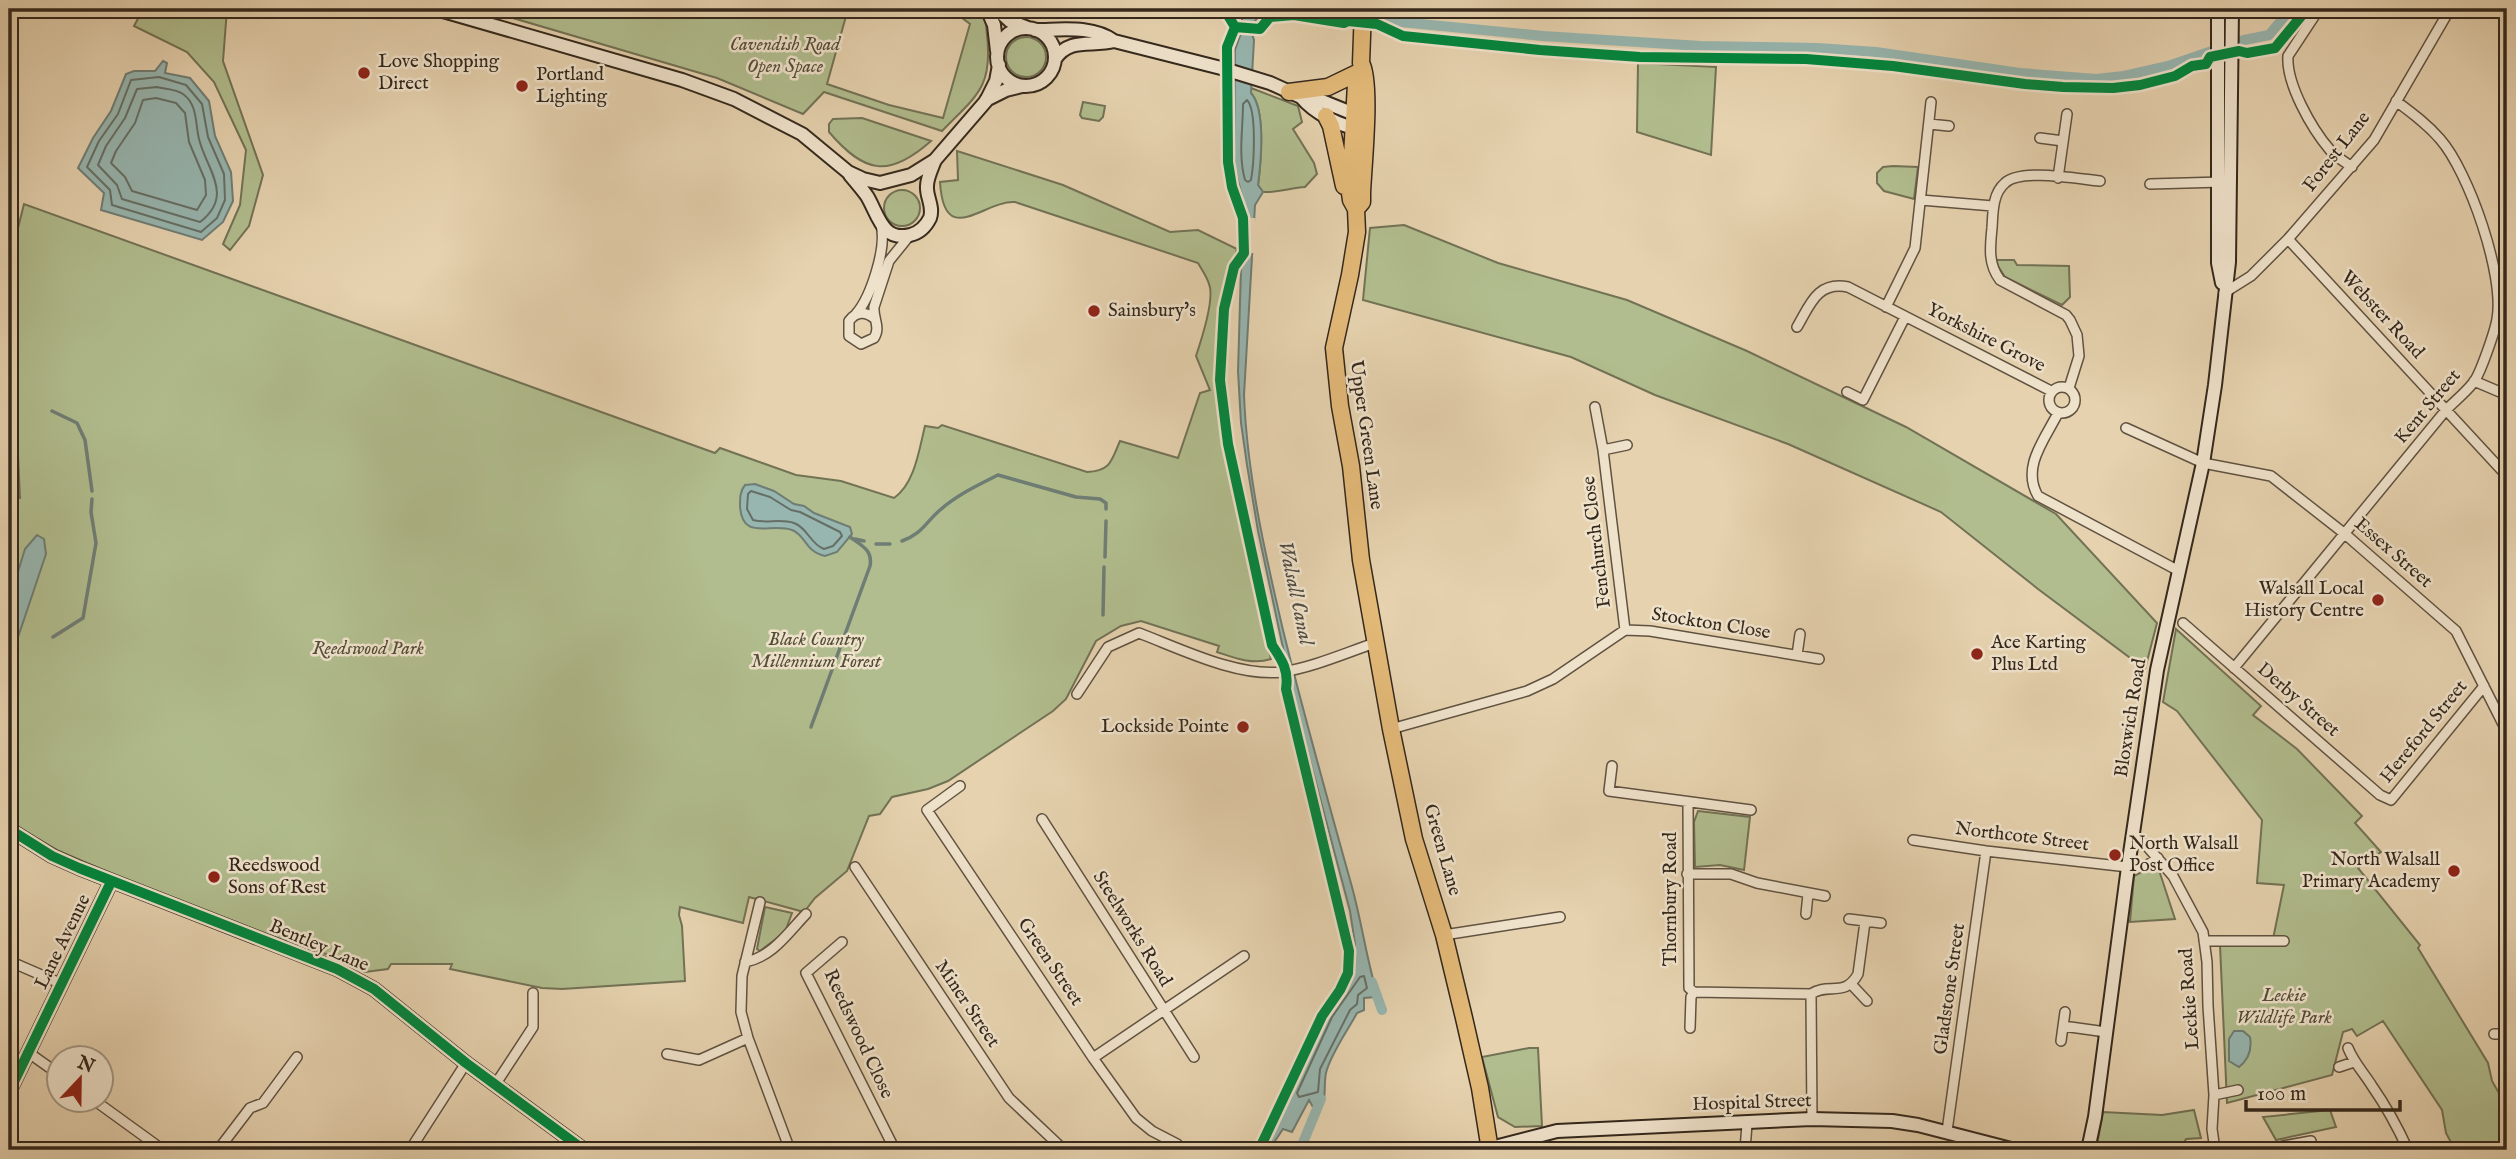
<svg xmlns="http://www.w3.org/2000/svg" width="2516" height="1159" font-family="'IM FELL English',serif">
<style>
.green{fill:#b1bd8e;stroke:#727255;stroke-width:2}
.water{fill:#97b6b0;stroke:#6f7d75;stroke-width:2}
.pier{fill:#e6d2af}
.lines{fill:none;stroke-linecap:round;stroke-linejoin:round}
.shore{stroke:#666f66;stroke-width:2}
.stream{stroke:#6f7d75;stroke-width:3.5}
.canal{stroke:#97b6b0;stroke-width:10}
.street-casing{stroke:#605241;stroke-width:12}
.secondary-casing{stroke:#34281c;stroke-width:16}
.highway-casing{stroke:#34281c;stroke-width:19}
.street{stroke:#efe2cb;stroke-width:9}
.secondary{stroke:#efe2cb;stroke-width:12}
.highway{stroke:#e3b978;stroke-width:16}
.rail-casing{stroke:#34281c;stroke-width:6}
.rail{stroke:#efe2cb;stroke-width:3.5;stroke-dasharray:10;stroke-linecap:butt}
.cycleway-casing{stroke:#efe2cb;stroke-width:15}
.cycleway{stroke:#00873e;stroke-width:10}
.poi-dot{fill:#8f2418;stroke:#efe2cb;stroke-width:2.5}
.labels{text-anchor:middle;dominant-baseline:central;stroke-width:5;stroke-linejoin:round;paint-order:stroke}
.park-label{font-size:19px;font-style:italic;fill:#534d38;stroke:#efe2cb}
.poi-label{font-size:19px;fill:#34281c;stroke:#efe2cb;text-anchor:start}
.street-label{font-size:19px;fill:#34281c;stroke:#efe2cb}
.water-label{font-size:21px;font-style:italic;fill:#4d4c41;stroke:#efe2cb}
</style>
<rect width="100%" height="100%" fill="#e6d2af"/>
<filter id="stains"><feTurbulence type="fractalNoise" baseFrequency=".00286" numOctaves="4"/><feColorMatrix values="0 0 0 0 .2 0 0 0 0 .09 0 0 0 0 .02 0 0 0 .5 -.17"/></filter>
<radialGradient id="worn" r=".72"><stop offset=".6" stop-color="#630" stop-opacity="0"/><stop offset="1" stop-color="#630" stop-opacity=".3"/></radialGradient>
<path class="green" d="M143,9H227L223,61L263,175L249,226L230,250L223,244L240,205L246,150L214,82L187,52L134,26Z
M482,9H848L827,84L889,105L943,118L970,24L950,9H980C986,16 986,25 987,35C993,88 976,96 942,131L824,92L803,114L717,78Z
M1006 57a20 20 0 1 1 40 0a20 20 0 1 1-40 0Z
M1638,63L1716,67L1711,155L1637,132Z
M1251,88L1298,106L1302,122L1293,129L1314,163L1317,174L1305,187C1290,188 1278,193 1263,192L1258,185C1261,162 1266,110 1251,93Z
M1083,102L1105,106L1103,117L1099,121L1082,118L1080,115Z
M862,118L931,141C889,178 865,174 829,132V124L833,119Z
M957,151L1063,185L1170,232L1198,230L1237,249L1221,307L1217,380L1227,453L1240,524L1271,659C1252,665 1235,658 1217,652L1219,646L1141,621L1121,626L1096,641L1066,699L1053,711L948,781L928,789L892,797L880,814L869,816L847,871L815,898L804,912L749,897L743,923L680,907L679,915L682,926L685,981L562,989L542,988L450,969L452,964H391L388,969L365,972L335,957L277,938L115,875L59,851L9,822V498H20L9,264L24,204L715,453L720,448L796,475L841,481L894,498C915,483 919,450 925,426L938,428L942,425L1087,472C1111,471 1111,461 1120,441L1178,458L1200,393L1210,390L1196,356C1201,341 1215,298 1209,284C1207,277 1202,270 1198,263L1015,202C984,200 944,250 940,182L958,180Z
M1893,166L1918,167L1914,199L1884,191L1877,183V173L1883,167Z
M884 208a18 18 0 1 1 36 0a18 18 0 1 1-36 0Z
M1404,225L1498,263L1627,300L1747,351L1906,427L2056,514L2157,623L2145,669L2038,589L1941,512L1788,444L1655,395L1571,357L1363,300L1370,228Z
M1994,260H2014L2017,265L2069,266L2070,297L2062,305L2005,277Z
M2176,629L2261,706L2253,715L2297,749L2362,816L2355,823L2381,852L2358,868L2420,945L2418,948L2488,1063L2492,1081L2507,1107V1145L2499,1150H2455L2446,1133L2442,1110L2383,1021L2357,1036L2352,1029L2343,1032L2332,1075L2227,1103L2220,945L2273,939L2284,885L2257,883L2262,820L2177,711L2163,702Z
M1698,811L1750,817L1744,870L1720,865L1695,867L1694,822Z
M2157,864L2175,919L2130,922L2134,876Z
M765,907L792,913L785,932L760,951L757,949Z
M1529,1048H1538L1542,1126L1515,1127L1498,1117L1482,1057Z
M2194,1110L2201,1138L2186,1139L2180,1150H2096L2103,1112L2162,1115Z
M2330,1110L2336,1127L2276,1140L2263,1117Z"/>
<path class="water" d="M1235,9H1333L1343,13V20C1323,17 1269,1 1255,21C1253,24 1252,28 1251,31L1254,40L1251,93C1266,110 1261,162 1258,185L1263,192L1255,205L1244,395C1247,475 1265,553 1283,630C1304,716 1328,801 1352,887C1363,927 1368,970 1382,1010L1376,997L1364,998V1010L1357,1013C1348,1030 1330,1055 1326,1073C1323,1087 1328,1099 1318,1111L1314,1109L1309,1100L1292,1132L1283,1129L1269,1150H1267L1277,1118L1308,1056L1320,1025L1353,974L1355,944L1350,911L1295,704L1258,531L1247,465L1241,423L1238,371L1243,200L1235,169L1234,156L1235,50L1242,30V18Z
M163,61L167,63L165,73L190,78L209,101L215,136L231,172L233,201L223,222L202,240L101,210L104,193L78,168L93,138L111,111L126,74L134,71H155Z
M755,484L774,491L794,504L804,506L814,513L850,527L852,534L837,552L825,556C805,552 806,535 792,530C771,522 742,542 740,506C740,498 740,491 745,485Z
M37,535L44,539L46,554L9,664V601L25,549Z
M2234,1031H2243L2250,1037C2252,1049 2248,1060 2239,1067L2229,1061V1039Z"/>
<path class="pier" d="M1240,218H1255V253H1241Z"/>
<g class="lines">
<path class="shore" d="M159,77L186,85L202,104L208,137L224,174L225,200L217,218L201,232L112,205L110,190L87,167L99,141L118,114L131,80Z
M157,87C165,89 176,89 183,94C198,105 195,123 199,139C206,169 235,195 200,222L122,199L117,185L98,165L106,146L125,118L137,89Z
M156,98L176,103L185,113L189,142L205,180L206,195L197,210L132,191L125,177L111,163L116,151L135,123L143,100Z
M1247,100C1257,110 1254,164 1251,180L1248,182L1245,180C1238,155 1243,129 1243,104Z
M751,491L770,497L791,510L800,512L840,532L842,536L833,546L824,549C810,544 808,528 794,523C780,518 766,524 753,520L747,509L748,494Z
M1364,976L1367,988L1358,995L1357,1004L1350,1010L1320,1069L1318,1092L1299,1097L1297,1093L1332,1017L1360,977Z"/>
<path class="stream" d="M52,411L77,423L85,440L92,491
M855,539L864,541
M902,541C922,534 926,522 940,510C957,495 978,485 998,475L1076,497L1100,499L1106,503V509
M876,544H890
M1105,557L1106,521
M1103,615L1104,567
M53,637L83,618L96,543L91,512L92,499
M811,727L870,566C873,550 862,546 850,537"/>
<path class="canal" d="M1328,9L1380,20L1543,36L1701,46L1817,48L1876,52L2020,73L2096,79L2124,76L2168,66L2244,40L2269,35L2291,9
M1372,982L1382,1010
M1302,1145L1321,1099"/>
<g class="street-casing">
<path id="street" d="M2319,9L2288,56C2286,84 2312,129 2330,150C2336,157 2345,162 2352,167
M1929,124L1949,126
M2040,138L2063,141
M2058,178L2067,114
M2150,184L2222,182
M1921,200L1993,206
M2288,239L2507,476
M2224,293L2251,276L2288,239L2374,140L2450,9
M1886,307L1915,248L1931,102
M856,314C871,297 887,247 881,225
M875,319C866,311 856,311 849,321V336L861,344L874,338C881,327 873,319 874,307L889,261L910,235
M1797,327C1810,305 1817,281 1848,287L2051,391
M2474,381L2507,395
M2049 400a13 13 0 1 1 26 0a13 13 0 1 1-26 0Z
M2069,388L2079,356L2077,335L2070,320L2066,315L2000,280C1988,264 1990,248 1992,228C1993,214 1992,194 2005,183C2021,168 2078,179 2100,181
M1847,392L1863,400L1905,317
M1595,407L1603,450L1625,630
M2058,413C2045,439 2021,467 2038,496L2179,571
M2126,428L2203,463L2271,476L2345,534L2456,631L2507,732
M1603,450L1627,445
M2183,623L2380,795L2391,800L2484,686
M1797,655L1800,634
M2234,668L2446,410C2455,401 2465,393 2473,383C2480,375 2495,331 2497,319C2505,276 2469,172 2440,139C2427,124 2412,113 2396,101
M1077,694L1108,647L1139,633C1181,649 1237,677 1282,672C1314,667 1345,653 1375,643
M1391,729L1527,691L1553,679L1625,630L1650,631L1819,659
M1612,766L1609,791L1751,810
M960,786L927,810L1093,1058L1136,1118L1152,1131L1177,1144L1183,1150
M1688,803L1689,988L1694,992L1691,997L1690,1028
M1042,819L1194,1057
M1913,840L1986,851L2128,867
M2145,844L2173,876L2203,932L2207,962L2208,1006L2214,1095L2212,1129L2215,1150
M2146,866L2158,858
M855,867L1009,1098L1064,1150
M1687,874H1731L1757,883L1825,896
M760,902L742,976L741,1012L748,1038L790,1150
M1806,914L1808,894
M1849,919L1881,923
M1444,935L1560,917
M2204,941H2284
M842,942L806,973L895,1150
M9,961L62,984
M745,962C772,957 787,934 806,914
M1851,984L1867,1001
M1694,992L1811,994
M2063,1026L2106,1032
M2494,1034H2507
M2061,1041L2065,1012
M2348,1048C2354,1063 2364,1073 2372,1086C2386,1106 2398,1128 2408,1150
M29,1053L60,1075
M667,1054L699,1060L748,1038
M1093,1058L1244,956
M2339,1067L2354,1062
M495,1085L533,1027V993
M2214,1095L2238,1090
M94,1100L163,1150
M1812,1119L1811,994C1828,982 1845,998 1858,974L1865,922
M1947,1131L1986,851
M218,1150L250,1108L263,1103L297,1057
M410,1150L466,1063
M1745,1150L1747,1124
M2284,1150L2283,1146L2311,1141"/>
</g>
<g class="secondary-casing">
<path id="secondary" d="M291,9L302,11L310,9
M436,9L682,80L734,99L802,134L848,172L863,179L880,183L911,175L935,160L986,101L996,81L999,65
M987,9L994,25L997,51
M997,9L1010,21L1028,28
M2218,9V263L2222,283
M997 57a29 29 0 1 1 58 0a29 29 0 1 1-58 0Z
M1035,30C1061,30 1092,25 1114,41L1221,68L1270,83L1301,97H1312L1354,114L1363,115
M1055,59C1070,37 1091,47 1114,41
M1301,97C1314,113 1341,127 1361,129
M986,100L1006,90L1022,86
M850,175C856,182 862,189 867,196C878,214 882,242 910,235C919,233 926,226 930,218C934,206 926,197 927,186C927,178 932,168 935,160
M9,829L52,856L79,868L337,969L374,989L466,1063L584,1150
M9,1092L111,882
M1483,1150L1557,1131L1812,1119L1892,1121L1918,1125L2015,1150
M2088,1150L2095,1117L2128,867L2157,670L2203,463L2215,385L2229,262L2232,9"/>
</g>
<g class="highway-casing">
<path id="highway" d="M1363,9L1361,63C1372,82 1363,167 1362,193V202L1356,209L1357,232L1350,275L1334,348L1340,406L1351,466L1361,560L1391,729L1414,839L1444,935L1464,1018L1480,1088L1490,1150
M1356,84L1350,193L1351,200L1356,209
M1289,92L1328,87L1357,73
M1326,116L1331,126L1344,186"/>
</g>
<use href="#street" class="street"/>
<use href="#secondary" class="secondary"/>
<use href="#highway" class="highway"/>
<g class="rail-casing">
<path id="rail" d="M2507,9V10"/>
</g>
<use href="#rail" class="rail"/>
<g class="cycleway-casing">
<path id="cycleway" d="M1224,9L1235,27L1227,47L1228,162L1232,187L1243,218L1244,253L1234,267L1224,309L1220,380L1228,444L1272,645C1282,660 1289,670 1286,689L1349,951L1348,973L1340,990L1322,1016L1259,1150
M1235,27L1260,29L1270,17L1294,15L1344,23L1348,21L1377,24L1403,36L1540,50L1640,57L1806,59L1893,66L2025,84L2063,87L2113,88L2140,85L2175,76L2192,66L2206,64L2210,57L2239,51L2247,53L2275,48L2307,9
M9,829L52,856L79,868L337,969L374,989L466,1063L584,1150
M9,1092L111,882"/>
</g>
<use href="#cycleway" class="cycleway"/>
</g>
<g class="poi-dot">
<circle cx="364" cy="73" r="7"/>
<circle cx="522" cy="86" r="7"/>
<circle cx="1094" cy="311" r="7"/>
<circle cx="2378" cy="600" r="7"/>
<circle cx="1977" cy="654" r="7"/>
<circle cx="1243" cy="727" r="7"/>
<circle cx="2115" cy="855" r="7"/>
<circle cx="2454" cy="871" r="7"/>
<circle cx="214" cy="877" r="7"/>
</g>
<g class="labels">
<g class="park-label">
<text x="785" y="45">Cavendish Road<tspan x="785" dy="22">Open Space</tspan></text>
<text x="816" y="640">Black Country<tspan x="816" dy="22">Millennium Forest</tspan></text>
<text x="368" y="649">Reedswood Park</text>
<text x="2284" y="996">Leckie<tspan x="2284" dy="22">Wildlife Park</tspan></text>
</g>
<g class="poi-label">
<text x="378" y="62">Love Shopping<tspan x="378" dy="22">Direct</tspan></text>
<text x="536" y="75">Portland<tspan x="536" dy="22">Lighting</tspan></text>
<text x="1108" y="311">Sainsbury's</text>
<text x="2364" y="589" text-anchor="end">Walsall Local<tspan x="2364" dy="22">History Centre</tspan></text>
<text x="1991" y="643">Ace Karting<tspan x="1991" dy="22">Plus Ltd</tspan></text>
<text x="1229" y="727" text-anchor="end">Lockside Pointe</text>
<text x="2129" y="844">North Walsall<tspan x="2129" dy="22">Post Office</tspan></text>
<text x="2440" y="860" text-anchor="end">North Walsall<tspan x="2440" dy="22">Primary Academy</tspan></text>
<text x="228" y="866">Reedswood<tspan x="228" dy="22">Sons of Rest</tspan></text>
</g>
<g class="street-label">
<text transform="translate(2337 152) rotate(-52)">Forest Lane</text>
<text transform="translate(2382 315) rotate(47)">Webster Road</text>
<text transform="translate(1986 338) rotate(27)">Yorkshire Grove</text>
<text transform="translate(2428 407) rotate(-50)">Kent Street</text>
<text transform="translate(1366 435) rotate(82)">Upper Green Lane</text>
<text transform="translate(1597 542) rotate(-97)">Fenchurch Close</text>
<text transform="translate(2393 553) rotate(41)">Essex Street</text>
<text transform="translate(1711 624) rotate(9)">Stockton Close</text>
<text transform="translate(2298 700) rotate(41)">Derby Street</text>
<text transform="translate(2131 718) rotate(-81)">Bloxwich Road</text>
<text transform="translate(2424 732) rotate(-51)">Hereford Street</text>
<text transform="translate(2022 837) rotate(7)">Northcote Street</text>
<text transform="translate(1442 850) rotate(74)">Green Lane</text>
<text transform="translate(1671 899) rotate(-90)">Thornbury Road</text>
<text transform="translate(1132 929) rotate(58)">Steelworks Road</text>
<text transform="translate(63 942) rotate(-64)">Lane Avenue</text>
<text transform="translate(319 946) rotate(23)">Bentley Lane</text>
<text transform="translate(1050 962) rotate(56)">Green Street</text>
<text transform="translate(1950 989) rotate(-82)">Gladstone Street</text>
<text transform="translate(2190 999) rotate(-94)">Leckie Road</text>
<text transform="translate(967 1004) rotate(56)">Miner Street</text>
<text transform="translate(858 1034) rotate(65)">Reedswood Close</text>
<text transform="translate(1752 1103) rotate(-2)">Hospital Street</text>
</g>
<g class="water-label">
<text transform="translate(1295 593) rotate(78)">Walsall Canal</text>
</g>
</g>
<rect width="2516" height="1159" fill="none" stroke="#e6d2af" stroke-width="35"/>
<rect x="10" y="10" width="2495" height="1138" fill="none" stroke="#34281c" stroke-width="3.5"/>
<rect x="18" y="18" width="2481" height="1124" fill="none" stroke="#34281c" stroke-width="2"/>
<g transform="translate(80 1079) rotate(22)"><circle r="33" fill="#efe2cb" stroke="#a49885" stroke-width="2"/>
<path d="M0-5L12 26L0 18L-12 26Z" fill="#8f2418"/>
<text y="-10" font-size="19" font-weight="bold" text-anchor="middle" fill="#34281c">N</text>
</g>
<path d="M2246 1100v10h154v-10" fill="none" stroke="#34281c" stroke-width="3.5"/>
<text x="2257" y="1100" font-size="21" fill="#34281c" stroke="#efe2cb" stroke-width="5" paint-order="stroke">100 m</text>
<rect width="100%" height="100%" filter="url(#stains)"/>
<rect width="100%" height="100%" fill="url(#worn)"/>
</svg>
